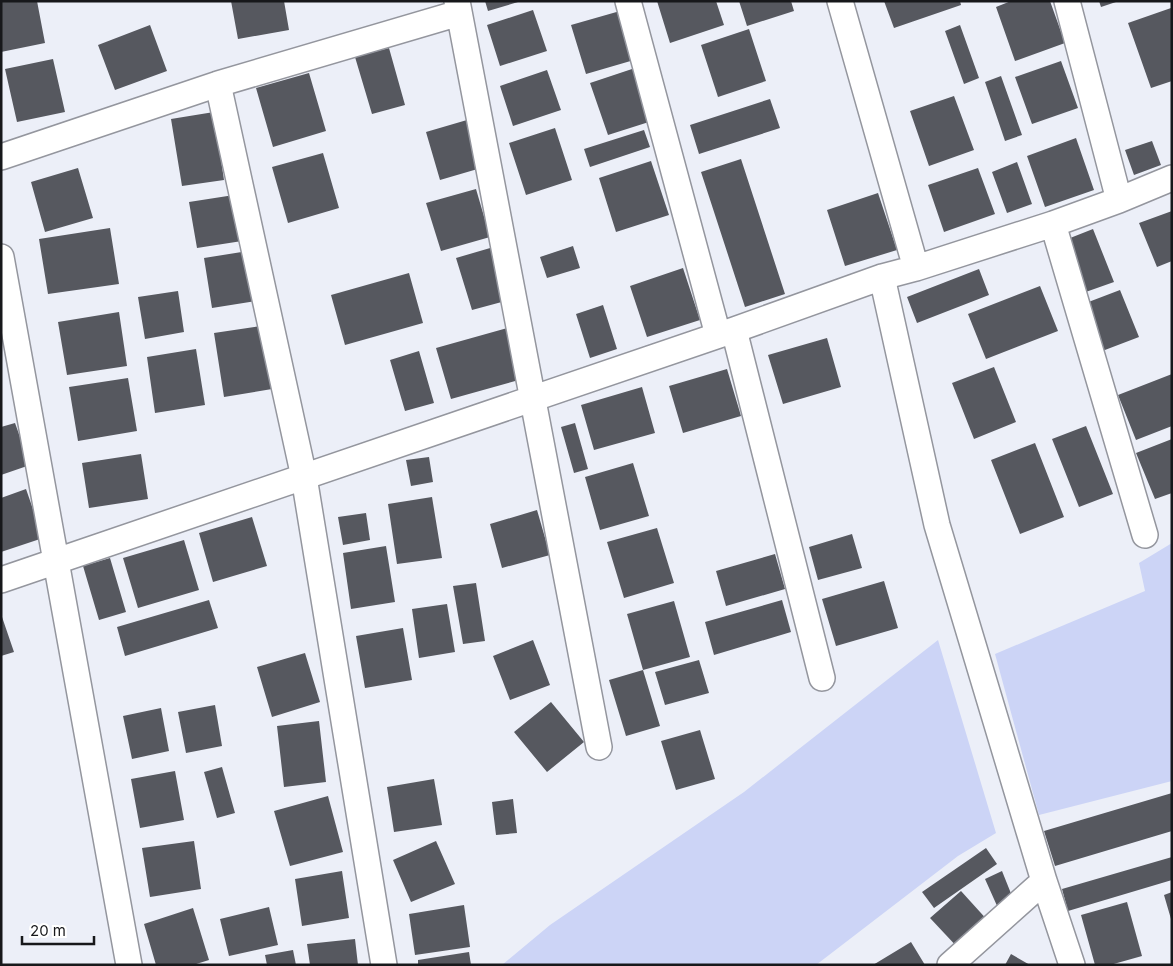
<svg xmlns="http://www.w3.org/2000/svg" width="1173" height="966" font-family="Inter,sans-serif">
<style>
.green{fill:#ccd4f6}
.building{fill:#56585f}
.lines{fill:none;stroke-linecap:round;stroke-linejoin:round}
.minor-casing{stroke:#94969e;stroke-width:28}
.minor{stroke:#fff;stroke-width:25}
</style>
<rect width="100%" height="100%" fill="#eceff8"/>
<path class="green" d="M1172,543V781L1039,815L995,654L1145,591L1139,563Z
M938,640L996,833L958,856L816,965H502L550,925L744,792Z"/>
<path class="building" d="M37,1L45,43L1,52V2Z
M231,1H284L289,30L238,39Z
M485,1H518V2L488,11Z
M657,1H716L724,25L670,43Z
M739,1H791L794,11L747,26Z
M884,1H960L961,5L894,28Z
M1011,1H1050L1065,43L1015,61L996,7Z
M1099,1H1116V2L1101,7Z
M1171,8L1172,81L1151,88L1128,23Z
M533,10L547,51L500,66L487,25Z
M620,11L634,60L586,74L571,25Z
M150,25L167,71L115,90L98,45Z
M960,25L979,78L964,84L945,31Z
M749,29L766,81L718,97L701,45Z
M389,48L405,105L372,114L355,57Z
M53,59L65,112L17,122L5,69Z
M1061,61L1078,108L1032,124L1015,77Z
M635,68L652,121L608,135L590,83Z
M547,70L561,110L513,126L500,86Z
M309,73L326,131L273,147L256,88Z
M1001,76L1022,135L1005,141L985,82Z
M954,96L974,150L929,166L910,111Z
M770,99L780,128L699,154L690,125Z
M214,112L224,180L182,186L171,119Z
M467,120L481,168L440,180L426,132Z
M555,128L572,180L526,195L509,143Z
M644,130L650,147L590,167L584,149Z
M1076,138L1094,190L1045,207L1027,156Z
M1152,141L1161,165L1134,175L1125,150Z
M323,153L339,208L288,223L272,167Z
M741,159L785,294L745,307L701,172Z
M651,161L669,215L616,232L599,178Z
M1017,162L1032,204L1007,213L992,172Z
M78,168L93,218L45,232L31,182Z
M978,168L995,214L944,232L928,185Z
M476,189L490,237L441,251L426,203Z
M878,193L897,250L845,266L827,210Z
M234,195L242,241L197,248L189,202Z
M1172,211V261L1157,267L1139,223Z
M110,228L119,284L48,294L39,239Z
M1093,229L1114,282L1080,294L1060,242Z
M497,246L513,299L472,310L456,258Z
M573,246L580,268L547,278L540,257Z
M248,251L256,301L212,308L204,258Z
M683,268L700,320L647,337L630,286Z
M979,269L989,295L917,323L907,297Z
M409,273L423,323L345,345L331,295Z
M1040,286L1058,331L986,359L968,314Z
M1120,290L1139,337L1097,353L1078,306Z
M178,291L184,332L145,339L138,297Z
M603,305L617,349L590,358L576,314Z
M119,312L127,366L67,375L58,322Z
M268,325L278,388L224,397L214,333Z
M511,327L526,378L451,399L436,348Z
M827,338L841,387L783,404L768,355Z
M196,349L205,405L155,413L147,357Z
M419,351L434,403L405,411L390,360Z
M994,367L1016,422L974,439L952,383Z
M727,369L741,416L683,433L669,386Z
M1172,374V426L1136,440L1118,395Z
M128,378L137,431L78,441L69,387Z
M642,387L655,433L594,450L581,405Z
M15,423L30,465L1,475V427Z
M575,423L588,469L574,473L561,427Z
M1086,426L1113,494L1079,507L1052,439Z
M1172,439V493L1155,499L1136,453Z
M1035,443L1064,517L1020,534L991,460Z
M141,454L148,499L89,508L82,463Z
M429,457L433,482L411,486L406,460Z
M633,463L649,516L600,530L585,477Z
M26,489L43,538L1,552V498Z
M432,497L442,558L397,564L388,504Z
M537,510L550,555L502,568L490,524Z
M366,513L370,540L343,545L338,517Z
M252,517L267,566L213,582L199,533Z
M657,528L674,583L624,598L607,542Z
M852,534L862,568L818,580L809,547Z
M184,540L199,590L138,608L123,558Z
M386,546L395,602L351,609L343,553Z
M775,554L785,589L726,606L716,571Z
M110,558L126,612L99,620L83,566Z
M884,581L898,628L836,646L822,599Z
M476,583L485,641L463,644L453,586Z
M209,600L218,628L125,656L117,627Z
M782,600L791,632L714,655L705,622Z
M674,601L690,657L643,670L627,614Z
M447,604L455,652L419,658L412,609Z
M1,614L14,652L1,656Z
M403,628L412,680L365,688L356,636Z
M533,640L550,685L510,700L493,656Z
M305,653L320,702L272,717L257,667Z
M699,660L709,693L665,705L655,672Z
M643,670L660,726L626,736L609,680Z
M551,702L584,742L547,772L514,732Z
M215,705L222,746L186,753L178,712Z
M161,708L169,751L132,759L123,716Z
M319,721L326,782L284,787L277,726Z
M700,730L715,779L676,790L661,741Z
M222,767L235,813L217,818L204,772Z
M175,771L184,820L140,828L131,779Z
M434,779L442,825L394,832L387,787Z
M1172,793V831L1055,866L1044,831Z
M328,796L343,852L290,866L274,811Z
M513,799L517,833L496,835L492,802Z
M194,841L201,889L150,897L142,848Z
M436,841L455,884L411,902L393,860Z
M986,848L997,864L934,908L922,892Z
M1172,857V880L1068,911L1062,889Z
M342,871L349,918L302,926L295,879Z
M1002,871L1014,901L998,908L985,879Z
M961,891L990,923L960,950L930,918Z
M1172,892V919H1171L1164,895Z
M1127,902L1142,956L1110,965H1095L1081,915Z
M464,905L470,947L415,955L409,914Z
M269,907L278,945L229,956L220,919Z
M193,908L209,960L193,965H156L144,924Z
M355,939L358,965H310L307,944Z
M911,942L925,965H873Z
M293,950L296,965H267L265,955Z
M469,952L471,965H418V960Z
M1011,954L1030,965H1005Z"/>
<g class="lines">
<g class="minor-casing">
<path id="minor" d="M457,1L599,747
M628,1L718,335
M840,1L916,268
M1067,1L1119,200
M218,84L304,477L384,965
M1,157L218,84L459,13
M1053,224L1145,535
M1,257L129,965
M882,277L937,525L1044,881L1072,965
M734,330L822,678
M1,580L734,330L882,277L916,268L1053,224L1119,200L1172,178
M950,965L1044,881"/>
</g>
<use href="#minor" class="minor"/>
</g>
<rect width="1173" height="966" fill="none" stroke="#17181b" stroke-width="5"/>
<path d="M22 936v8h72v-8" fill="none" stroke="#17181b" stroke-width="2.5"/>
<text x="30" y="936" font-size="15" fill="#17181b" stroke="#ffffff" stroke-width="4" paint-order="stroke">20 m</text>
</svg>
